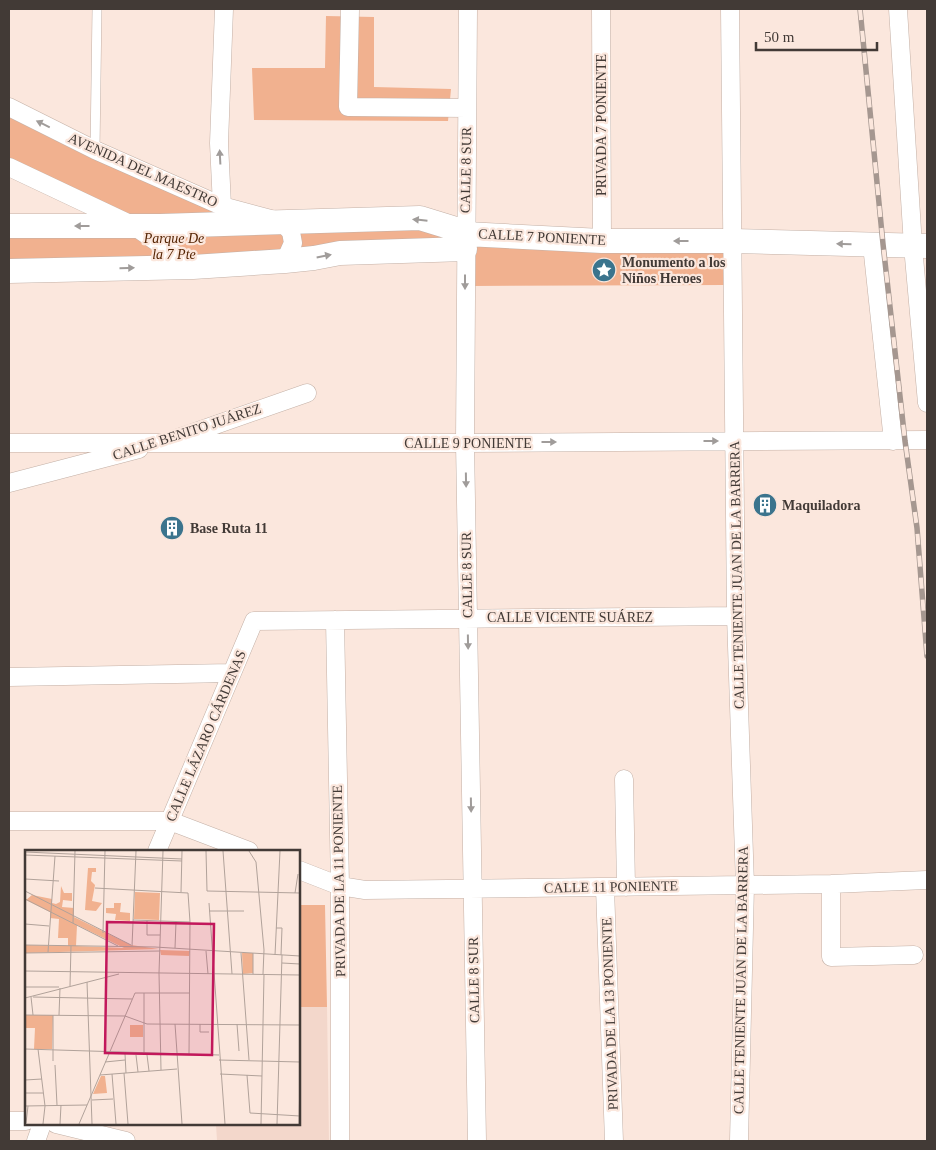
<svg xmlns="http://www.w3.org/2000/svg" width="936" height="1150" font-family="Georgia,serif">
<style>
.built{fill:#f3d7cb}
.green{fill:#f1b18f}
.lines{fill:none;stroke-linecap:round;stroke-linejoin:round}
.lane-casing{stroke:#c3b0a6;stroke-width:10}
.street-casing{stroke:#c3b0a6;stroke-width:19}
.secondary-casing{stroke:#c3b0a6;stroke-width:25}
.lane{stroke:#fff;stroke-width:9}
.street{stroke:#fff;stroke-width:18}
.secondary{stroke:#fff;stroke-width:24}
.rail-casing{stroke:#a59790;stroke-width:5.5}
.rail{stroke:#fbe7dd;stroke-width:4;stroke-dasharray:11;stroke-linecap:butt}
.oneway{fill:#a09c9a}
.labels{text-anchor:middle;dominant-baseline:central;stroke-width:4.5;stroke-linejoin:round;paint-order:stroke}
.street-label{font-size:14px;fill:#423a36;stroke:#fbe7dd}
.park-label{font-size:14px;font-style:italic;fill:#552403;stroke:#fbe7dd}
.poi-label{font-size:14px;font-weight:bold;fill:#423a36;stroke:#fbe7dd;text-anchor:start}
.inset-road{fill:none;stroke:#b1a29a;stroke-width:1}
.view{fill:#c2185b;fill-opacity:0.15;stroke:#c2185b;stroke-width:2.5}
.inset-edge{fill:none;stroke:#423a36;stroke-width:2.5}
</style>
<rect width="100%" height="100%" fill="#fbe7dd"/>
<path class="built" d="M299,1007H327L329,1141H217L216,1124H299Z"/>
<path class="green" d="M326,16L374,17V87L451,89L448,121L254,120L252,68H325Z
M9,110L217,210L214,223L127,215L9,163Z
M419,220L463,237L9,270V229Z
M468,240L726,244L725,285L472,286Z
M299,905H325L327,1007H299Z"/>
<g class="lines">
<g class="lane-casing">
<path id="lane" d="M95,150L97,9"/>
</g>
<g class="street-casing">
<path id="street" d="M350,9L348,107L467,108
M468,9L465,443L477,1141
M601,9L602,241
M730,9L736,616L745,885L739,1141
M898,9L913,246L927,403
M9,107L95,150L222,206L282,222L291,232L293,243L285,261
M9,167L134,226L193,267
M222,206L219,143L224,9
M872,245L893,441
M178,438L307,393
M9,443H465L927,440
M9,483L139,449
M335,620L340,886V1141
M9,677L232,673
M624,779L626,887
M9,821H170L249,851
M157,851L254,621L736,616
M299,870L340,886L365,890L831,884L927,880
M831,884V957L914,955
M605,888L614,1141
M9,1121H26
M56,1124L126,1141
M36,1141L42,1124"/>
</g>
<g class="secondary-casing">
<path id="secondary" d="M9,226H160L420,218L459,230L466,234L602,241H733L927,246
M9,271L193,267L285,261L314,258L340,253L465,249"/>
</g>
<use href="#lane" class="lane"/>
<use href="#street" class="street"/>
<use href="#secondary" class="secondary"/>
<g class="rail-casing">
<path id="rail" d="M860,9L883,244L905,441L917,528L927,656"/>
</g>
<use href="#rail" class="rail"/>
</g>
<defs><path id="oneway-solid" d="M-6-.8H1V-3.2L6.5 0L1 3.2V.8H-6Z" transform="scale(1.25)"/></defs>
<g class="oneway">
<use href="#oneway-solid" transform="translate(43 124) rotate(-154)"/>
<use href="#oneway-solid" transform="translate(220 157) rotate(-93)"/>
<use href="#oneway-solid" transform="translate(420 220) rotate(-174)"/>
<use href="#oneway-solid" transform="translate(82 226) rotate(180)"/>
<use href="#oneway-solid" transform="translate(681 241) rotate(-180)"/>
<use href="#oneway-solid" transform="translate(844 244) rotate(-179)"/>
<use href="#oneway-solid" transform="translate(324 256) rotate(-11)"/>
<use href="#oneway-solid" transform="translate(127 268) rotate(-1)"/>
<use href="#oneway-solid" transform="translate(465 282) rotate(90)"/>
<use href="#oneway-solid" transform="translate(711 441)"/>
<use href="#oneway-solid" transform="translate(549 442)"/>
<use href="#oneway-solid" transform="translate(466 480) rotate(89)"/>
<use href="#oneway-solid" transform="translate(468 642) rotate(89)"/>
<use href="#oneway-solid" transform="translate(471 805) rotate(89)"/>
</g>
<defs>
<g id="sight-disc" transform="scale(1.25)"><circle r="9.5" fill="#3b748d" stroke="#fbe7dd"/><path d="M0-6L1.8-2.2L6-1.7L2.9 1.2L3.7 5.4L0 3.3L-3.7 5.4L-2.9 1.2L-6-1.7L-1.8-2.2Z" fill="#fff"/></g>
<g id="building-disc" transform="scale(1.25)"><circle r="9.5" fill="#3b748d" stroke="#fbe7dd"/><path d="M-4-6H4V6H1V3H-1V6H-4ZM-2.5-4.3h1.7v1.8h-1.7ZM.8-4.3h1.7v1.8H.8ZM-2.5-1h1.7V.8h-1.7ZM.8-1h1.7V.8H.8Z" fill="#fff"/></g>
</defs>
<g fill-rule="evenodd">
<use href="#sight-disc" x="604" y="270"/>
<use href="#building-disc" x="765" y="505"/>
<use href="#building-disc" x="172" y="528"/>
</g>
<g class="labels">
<g class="street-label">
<text transform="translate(601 125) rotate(-90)">PRIVADA 7 PONIENTE</text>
<text transform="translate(143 170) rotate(24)">AVENIDA DEL MAESTRO</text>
<text transform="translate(466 170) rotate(-89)">CALLE 8 SUR</text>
<text transform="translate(542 237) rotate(3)">CALLE 7 PONIENTE</text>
<text transform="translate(187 432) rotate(-18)">CALLE BENITO JUÁREZ</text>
<text x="468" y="443">CALLE 9 PONIENTE</text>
<text transform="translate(467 575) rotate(-91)">CALLE 8 SUR</text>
<text transform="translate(737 575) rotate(-91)">CALLE TENIENTE JUAN DE LA BARRERA</text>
<text x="570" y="617">CALLE VICENTE SUÁREZ</text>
<text transform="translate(206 736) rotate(-67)">CALLE LÁZARO CÁRDENAS</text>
<text transform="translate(339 881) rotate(-91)">PRIVADA DE LA 11 PONIENTE</text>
<text transform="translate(611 887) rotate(-1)">CALLE 11 PONIENTE</text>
<text transform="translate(474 980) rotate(-91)">CALLE 8 SUR</text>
<text transform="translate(741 980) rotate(-89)">CALLE TENIENTE JUAN DE LA BARRERA</text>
<text transform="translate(610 1014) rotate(-92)">PRIVADA DE LA 13 PONIENTE</text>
</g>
<g class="park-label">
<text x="174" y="238">Parque De<tspan x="174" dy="16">la 7 Pte</tspan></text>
</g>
<g class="poi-label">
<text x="622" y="262">Monumento a los<tspan x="622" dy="16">Niños Heroes</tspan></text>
<text x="782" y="505">Maquiladora</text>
<text x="190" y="528">Base Ruta 11</text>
</g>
</g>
<g transform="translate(25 850)">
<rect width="275" height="275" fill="#fbe7dd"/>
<path d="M63,18H71V22H67L66,31L70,35L67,51L77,53L71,61L60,60ZM36,36L39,43H47V51L38,50L37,57L49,58V67L106,95L134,99L0,103V95L43,96V88H33L34,69L25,68V62L1,50L7,45L27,49V53L31,54L35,52ZM52,75L99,98L51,96ZM110,42L135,43L134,70L109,69ZM89,53H96L95,62L105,63V71L90,70L91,64L81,63V58H89ZM135,100L165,101L164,106L136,105ZM217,103H228V123L218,124ZM0,165H28L27,199H9L10,178H0ZM105,175H118V187H105ZM76,226H80L82,243L68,244Z" fill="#f1b18f" fill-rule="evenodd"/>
<path class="inset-road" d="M181,1L182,41L275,43M198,1L207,124M224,1L231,12L239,100L238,124M0,2L157,9M0,5L157,11M0,29L34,31M70,38L163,43L165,72L164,205M0,41L106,95M156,42L157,1M270,43L273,24M0,49L93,96M184,53L200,274M184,61H219M108,70L165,72M122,70V85H135M48,73L50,1M0,74L24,76M251,78H257L256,105M78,83L80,1M0,95L130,97L275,106M107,96L111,1M150,98L151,72M181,101L183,124M23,102L30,6M0,103L135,101M216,103L224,210M250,105L255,1M257,113L275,114M0,121L275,125M228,124V103M62,132L67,274M45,136L46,96M0,137H34M6,147L8,165M8,147L107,149M0,148L94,124M0,165L100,166L122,174L275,175M34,165L35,138M150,174L157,274M175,174V182H184M212,174L214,201M0,199L194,205M13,199L20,256L18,274M100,204L101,223M111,205L113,222M119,205V143M122,205L124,221M194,210L275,212M28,211V165M80,212L100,210M30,215L32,255M136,220L134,123L138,1M99,223L103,274M87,224L91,274M195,224L237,226M75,225L152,219M222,225L225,263L275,266M0,230L17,229M0,243H18M67,250L88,249M0,256L62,255M1,273L3,256M35,274L36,255M54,274L110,143H165M236,274L239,124M252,274L257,105M274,274L275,228"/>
<path class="view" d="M82,72L189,74L187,205L80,203Z"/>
<rect width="275" height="275" class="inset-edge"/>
</g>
<rect width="936" height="1150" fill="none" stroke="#423a36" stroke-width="20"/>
<path d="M756 42v8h121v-8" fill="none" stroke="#423a36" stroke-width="2.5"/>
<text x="764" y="42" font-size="15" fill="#423a36" stroke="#fbe7dd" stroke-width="4" paint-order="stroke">50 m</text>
</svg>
